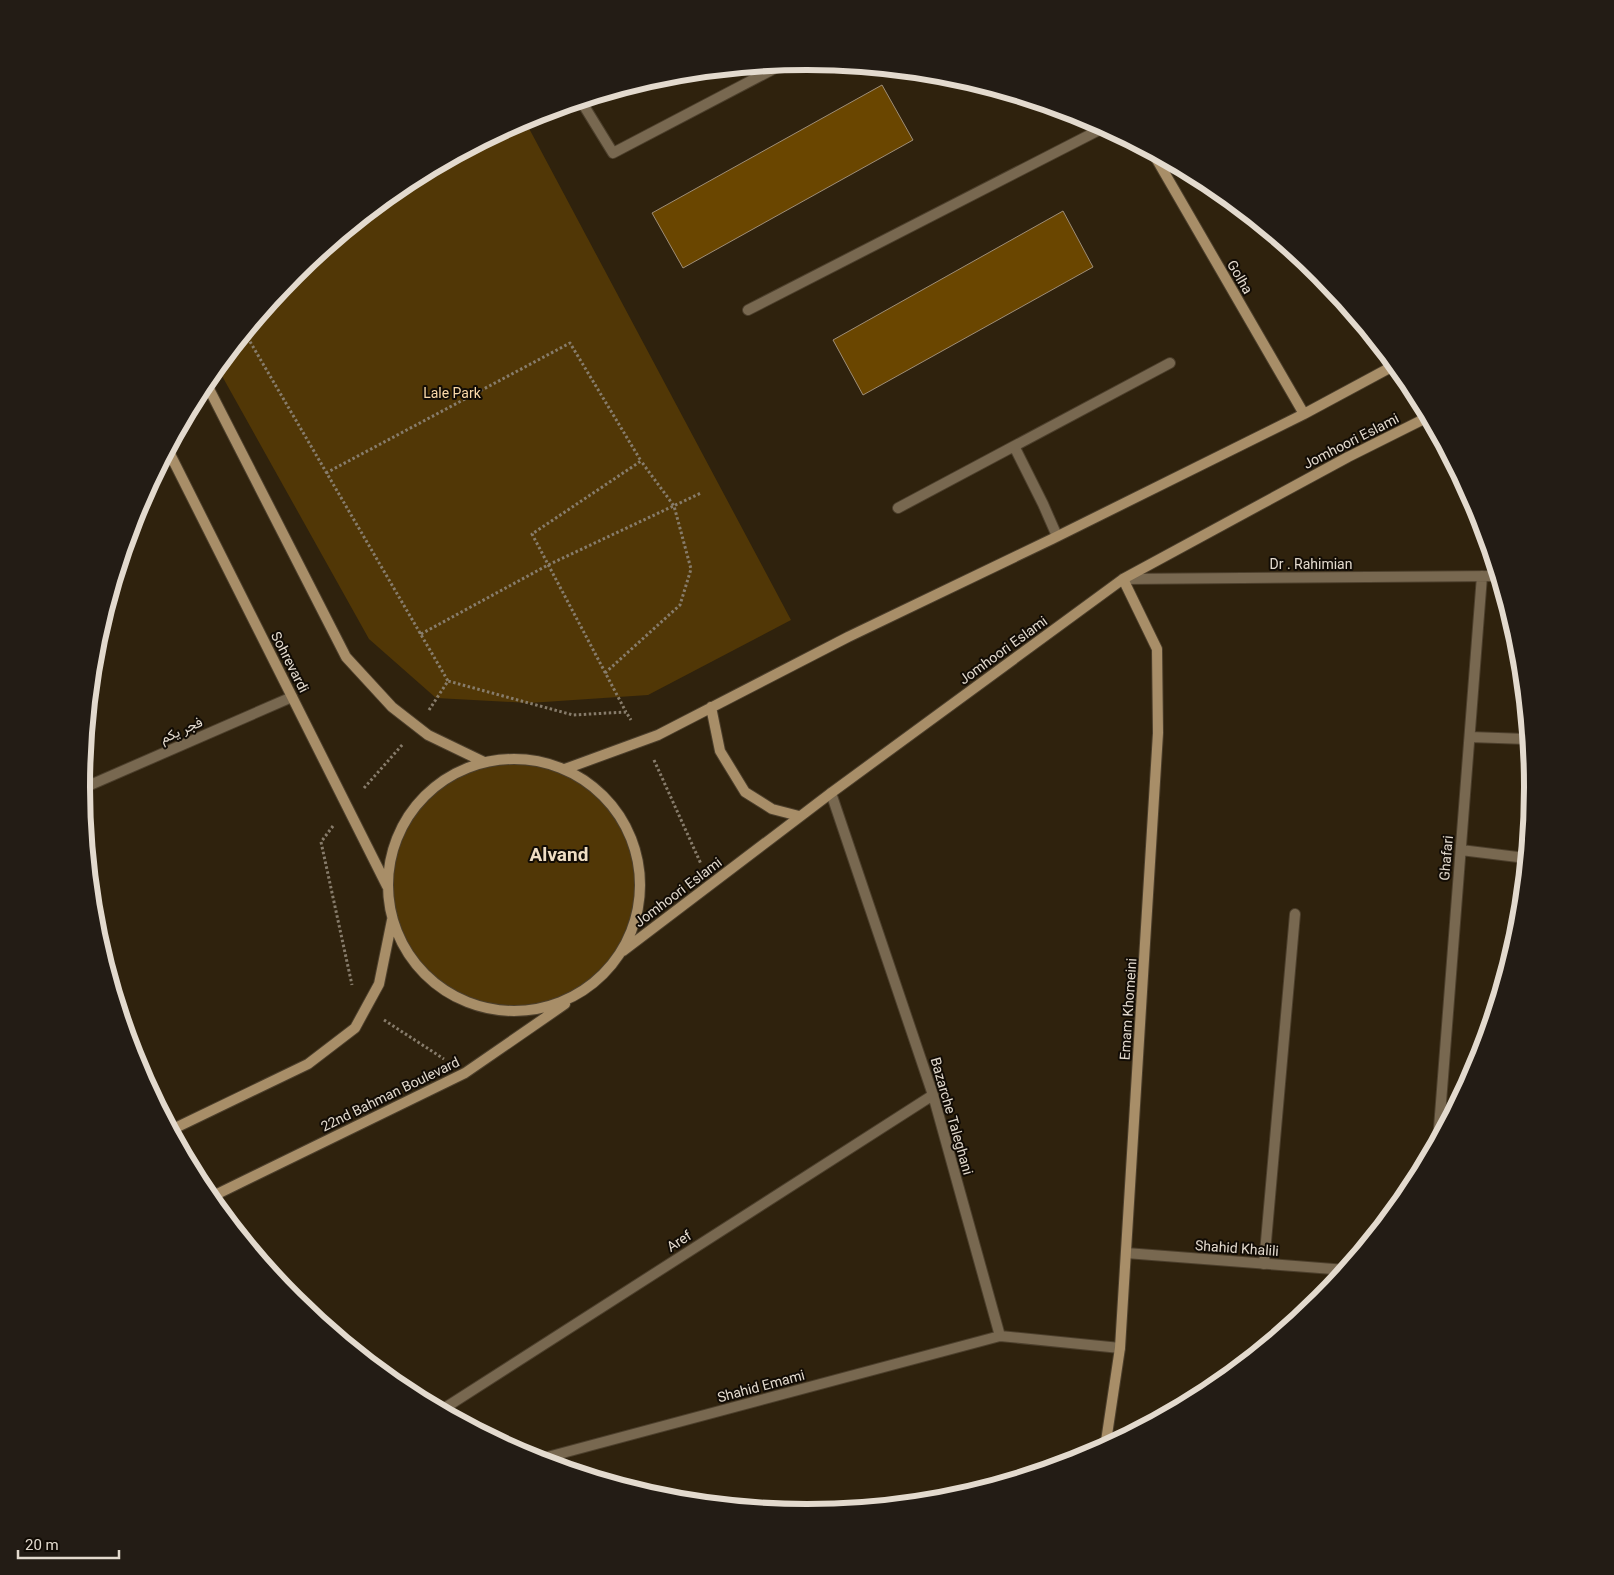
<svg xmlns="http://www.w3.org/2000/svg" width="1614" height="1575" font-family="Roboto,Vazirmatn,sans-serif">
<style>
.green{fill:#513706}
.building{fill:#6a4600;stroke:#9f8e77}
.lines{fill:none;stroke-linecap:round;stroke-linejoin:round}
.lane-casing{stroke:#4c3f2c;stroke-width:12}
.street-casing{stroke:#4c3f2c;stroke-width:12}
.secondary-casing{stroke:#4c3f2c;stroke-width:12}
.path{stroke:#877c6b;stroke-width:3;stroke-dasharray:2.5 2.5;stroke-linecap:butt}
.lane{stroke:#786850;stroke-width:10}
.street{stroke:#786850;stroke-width:10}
.secondary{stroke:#a88e68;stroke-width:10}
.labels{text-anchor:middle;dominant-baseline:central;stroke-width:4;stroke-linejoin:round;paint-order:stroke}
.street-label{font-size:14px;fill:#e3dace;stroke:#120c05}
.park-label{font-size:14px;fill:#fad9a9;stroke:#120c05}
.district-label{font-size:19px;font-weight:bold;fill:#efddc4;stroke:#120c05}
.rim{fill:none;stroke:#e3dace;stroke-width:6}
</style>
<rect width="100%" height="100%" fill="#2f220d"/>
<path class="green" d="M524,119L791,620L648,695L529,703L436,698L369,639L217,367L294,274L404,183Z
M388 885a126 126 0 1 1 252 0a126 126 0 1 1-252 0Z"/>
<path class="building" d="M882,85L913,140L683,268L652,213Z
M1063,211L1093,267L863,395L833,340Z"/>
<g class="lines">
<g class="lane-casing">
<path id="lane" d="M1014,446L1043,504L1057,536
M898,508L1170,363
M1440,1116L1450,1117
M1264,1264L1295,914"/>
</g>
<g class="street-casing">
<path id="street" d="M581,101L613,153L783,64
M748,310L1105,127
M1123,579L1498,576
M1470,737L1529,739
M81,789L292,697
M831,793L933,1095L1000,1336L1120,1348
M1461,850L1526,858
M1438,1141L1482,576
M1126,1253L1346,1270
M440,1411L933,1095
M528,1458L540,1459L1000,1336"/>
</g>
<g class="secondary-casing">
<path id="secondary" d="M1153,153L1304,414
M205,381L346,657L392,707L428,735L484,762
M168,450L387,886
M711,707L720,751L745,792L772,809L799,816
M388 885a126 126 0 1 1 252 0a126 126 0 1 1-252 0Z
M565,769L658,735L848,637L1052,539L1304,414L1395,365
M623,951L831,793L1123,579L1348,457L1428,417
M171,1130L308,1064L355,1028L379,984L392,920
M209,1198L465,1073L565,1004
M1105,1448L1120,1348L1158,733L1157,649L1123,579"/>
</g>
<path class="path" d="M245,333L448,681
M326,473L570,343L641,461L532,534L626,712
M421,634L548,565L701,493
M605,673L680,605L691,569L674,506L641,461
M429,710L448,681L573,715L626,712L631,720
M654,760L701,864
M364,788L403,744
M333,826L321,842L352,985
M384,1020L444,1059"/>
<use href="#lane" class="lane"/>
<use href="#street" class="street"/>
<use href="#secondary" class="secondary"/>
</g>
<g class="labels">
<g class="street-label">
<text transform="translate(1240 277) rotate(60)">Golha</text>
<text transform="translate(1351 441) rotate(-27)">Jomhoori Eslami</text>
<text x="1311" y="564">Dr . Rahimian</text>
<text transform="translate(1003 650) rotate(-36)">Jomhoori Eslami</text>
<text transform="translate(290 662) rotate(63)">Sohrevardi</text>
<text transform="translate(181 730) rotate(-24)">فجر یکم</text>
<text transform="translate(1446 858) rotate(-85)">Ghafari</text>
<text transform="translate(678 892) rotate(-37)">Jomhoori Eslami</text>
<text transform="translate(1128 1009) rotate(-86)">Emam Khomeini</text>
<text transform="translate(390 1094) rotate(-26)">22nd Bahman Boulevard</text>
<text transform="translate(952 1116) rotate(74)">Bazarche Taleghani</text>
<text transform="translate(679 1241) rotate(-33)">Aref</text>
<text transform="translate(1237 1248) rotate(4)">Shahid Khalili</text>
<text transform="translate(761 1386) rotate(-15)">Shahid Emami</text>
</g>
<g class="park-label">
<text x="452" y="393">Lale Park</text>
</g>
<g class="district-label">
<text x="559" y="854">Alvand</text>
</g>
</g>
<path d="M0 0H1614V1575H0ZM90 787a717 717 0 1 1 1434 0a717 717 0 1 1-1434 0Z" fill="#231c15" fill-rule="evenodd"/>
<path class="rim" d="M90 787a717 717 0 1 1 1434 0a717 717 0 1 1-1434 0Z"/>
<path d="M18 1550v8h101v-8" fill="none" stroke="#e3dace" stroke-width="2.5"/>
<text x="25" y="1550" font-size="15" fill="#e3dace" stroke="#120c05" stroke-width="4" paint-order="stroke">20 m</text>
</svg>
